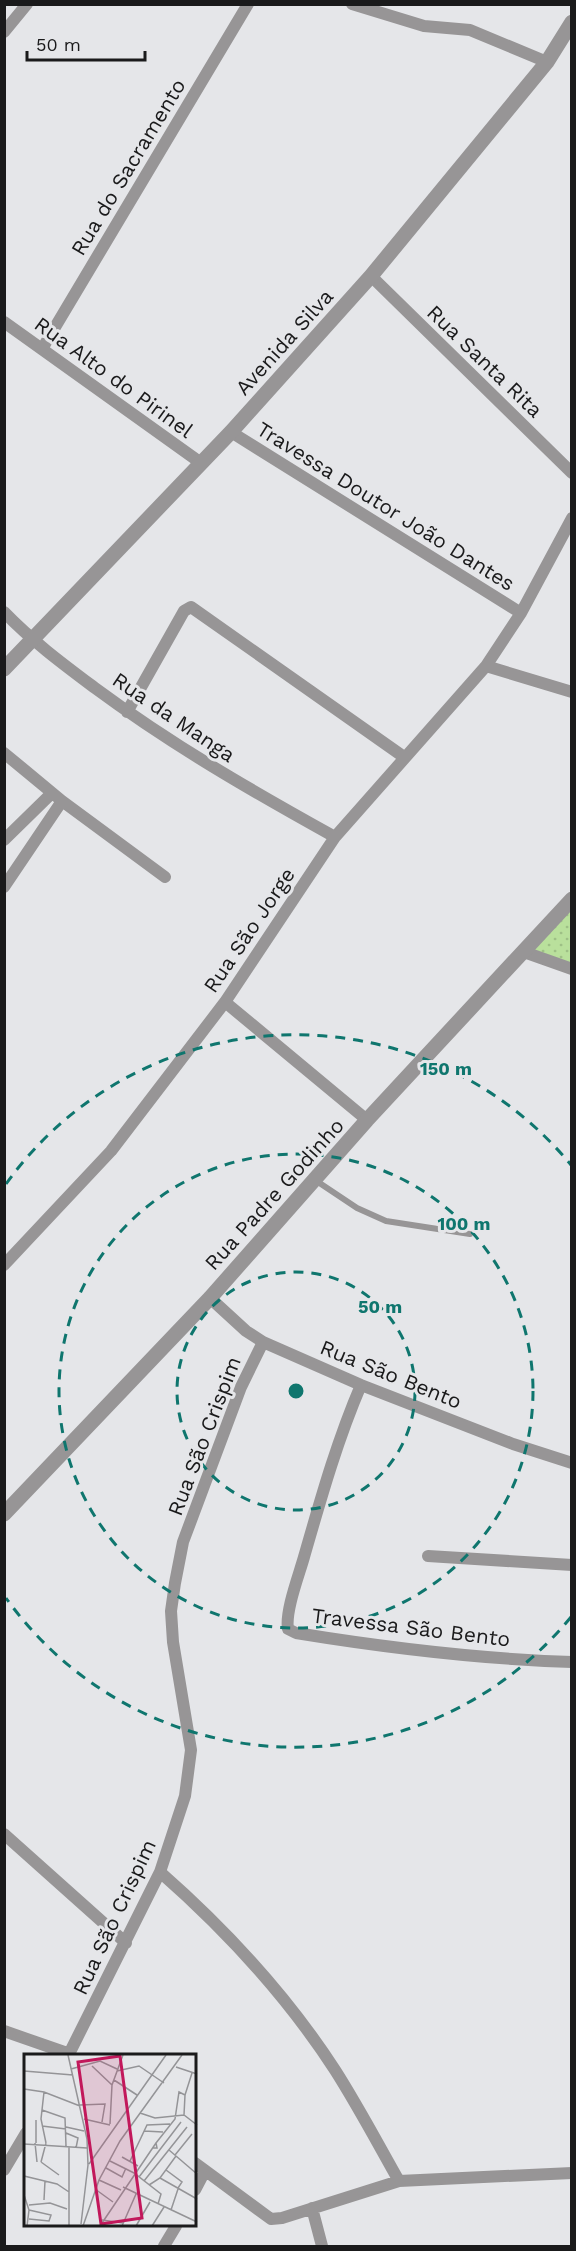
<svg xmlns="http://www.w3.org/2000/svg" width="576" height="2251" font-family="'Work Sans',sans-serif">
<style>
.park{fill:url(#park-dots)}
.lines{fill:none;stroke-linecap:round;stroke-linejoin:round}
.service{stroke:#979596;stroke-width:6}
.minor{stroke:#979596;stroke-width:12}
.tertiary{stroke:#979596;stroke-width:15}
.ring{fill:none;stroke:#0f766e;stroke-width:3;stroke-dasharray:10 8}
.labels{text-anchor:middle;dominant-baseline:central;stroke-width:6;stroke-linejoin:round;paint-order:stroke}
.street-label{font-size:21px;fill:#1a1a1b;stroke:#e5e6e9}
.inset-road{fill:none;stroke:#949497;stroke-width:1.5}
.view{fill:#c2185b;fill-opacity:0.15;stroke:#c2185b;stroke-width:3}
.inset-edge{fill:none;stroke:#1a1a1b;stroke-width:3}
.centre{fill:#0f766e;stroke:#e5e6e9;stroke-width:3}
.ring-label{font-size:18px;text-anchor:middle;font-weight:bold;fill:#0f766e;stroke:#e5e6e9;stroke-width:6;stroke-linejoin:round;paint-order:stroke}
</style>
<defs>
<pattern id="park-dots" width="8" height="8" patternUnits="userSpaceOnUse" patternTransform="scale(1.5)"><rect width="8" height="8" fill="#b9e09c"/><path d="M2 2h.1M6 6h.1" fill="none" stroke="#9ec086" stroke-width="1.8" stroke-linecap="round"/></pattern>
</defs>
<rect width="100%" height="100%" fill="#e5e6e9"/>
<path class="park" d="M571,907V963L532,949Z"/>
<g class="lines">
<path class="service" d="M315,1180L357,1208L386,1221L470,1234"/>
<path class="minor" d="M352,4L424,26L470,30L547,62
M4,32L27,4
M371,276L572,473
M4,322L201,463
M42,349L248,4
M231,432L521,613
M4,612C32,641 63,664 95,688C172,745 252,791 335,837
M486,666L572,692
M127,712L184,611L191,607L404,757
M4,753L62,801L165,877
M4,840L52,793
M4,887L62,801
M524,952L572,969
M225,1002L367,1120
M4,1265L111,1151L225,1002L335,837L486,666L521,613L572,518
M210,1298L246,1331L263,1342L361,1385L513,1444L572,1463
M361,1385C337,1441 321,1498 304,1557C299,1575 285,1611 288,1629L296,1633C388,1648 479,1659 572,1662
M428,1556L572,1565
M4,1834L126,1943
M160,1872C226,1930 287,1996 335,2070C358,2106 378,2144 399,2181
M4,2031L70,2054
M68,2056L160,1872L185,1796L191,1750L173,1642L171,1611L175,1583L183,1542L241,1387L263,1342
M195,2163L271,2219L282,2218L399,2181L572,2173
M4,2170L26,2133
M195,2190L205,2171
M312,2208L322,2246
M164,2246L176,2226"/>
<path class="tertiary" d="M4,669L231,432L371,276L547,62L572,22
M4,1514L210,1298L367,1120L572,899"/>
</g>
<g class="ring">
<circle cx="296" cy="1391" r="119"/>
<circle cx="296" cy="1391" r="237"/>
<path d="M571 1617A356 356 0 0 1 6 1598M6 1184A356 356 0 0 1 571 1165"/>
</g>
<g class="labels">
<g class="street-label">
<text transform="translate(128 167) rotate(-59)">Rua do Sacramento</text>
<text transform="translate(284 342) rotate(-48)">Avenida Silva</text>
<text transform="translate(485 361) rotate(44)">Rua Santa Rita</text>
<text transform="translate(114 377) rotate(36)">Rua Alto do Pirinel</text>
<text transform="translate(386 506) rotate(32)">Travessa Doutor João Dantes</text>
<text transform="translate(174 717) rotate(34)">Rua da Manga</text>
<text transform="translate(249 930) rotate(-56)">Rua São Jorge</text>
<text transform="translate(274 1194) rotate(-48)">Rua Padre Godinho</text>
<text transform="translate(391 1374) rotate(22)">Rua São Bento</text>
<text transform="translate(204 1436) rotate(-69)">Rua São Crispim</text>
<text transform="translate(411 1627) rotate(7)">Travessa São Bento</text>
<text transform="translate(114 1917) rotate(-65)">Rua São Crispim</text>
</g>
</g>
<g transform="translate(24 2054)">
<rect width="172" height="172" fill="#e5e6e9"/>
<path class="inset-road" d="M44,1L63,85L64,111L57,170M68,12L88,31M152,13L173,20M47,15L76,7L93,15M0,17L49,21M93,17L115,12L140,29M90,26L113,41M0,35L20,38L56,52M20,38L17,65L22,89M161,41L168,19M56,51L81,50L78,68M18,56L41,64L42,92M116,59L131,64L160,61L173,71M60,65L86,71M12,66V89M86,70L88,31L99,1M18,72L42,75M42,73L60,77M120,77L139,78M42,79L54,84L52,94M11,89L13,108M0,90L63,94M129,94H133L132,89L151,65L155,38L161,41L160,61M145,96L173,120M151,101L168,80M98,103L114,112M86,107L110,119L137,140L134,150M106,107L123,71L146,70M17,108L35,121M17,108L22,89M65,110L142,1M82,114L98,123L102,114M142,116L158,128L154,134M0,122L33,130L45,138M115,123L157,68M136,124L173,145M75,126L97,136M120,127L163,73M125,131L136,124L152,102M99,133L173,168M71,135L89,148M0,141L5,156L3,172M20,146L21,127M5,151L26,149L43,155M147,156L154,135M5,165L25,167L27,161L5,156M78,166L99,169M45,172V93M59,172L75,126L96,87L158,1M76,172L132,89M98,172L112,140M112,172L126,148M128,172L140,153"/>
<path class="view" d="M96,2L118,164L77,170L54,8Z"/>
<rect width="172" height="172" class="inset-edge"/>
</g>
<circle cx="296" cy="1391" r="9" class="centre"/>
<g class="ring-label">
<text x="446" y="1075">150 m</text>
<text x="464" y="1230">100 m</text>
<text x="380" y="1313">50 m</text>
</g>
<rect width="576" height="2251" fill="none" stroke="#1a1a1b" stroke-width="12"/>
<path d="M27 51v9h118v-9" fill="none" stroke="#1a1a1b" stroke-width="3"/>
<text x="36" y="51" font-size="18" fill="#1a1a1b" stroke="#e5e6e9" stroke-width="4.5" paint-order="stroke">50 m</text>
</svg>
